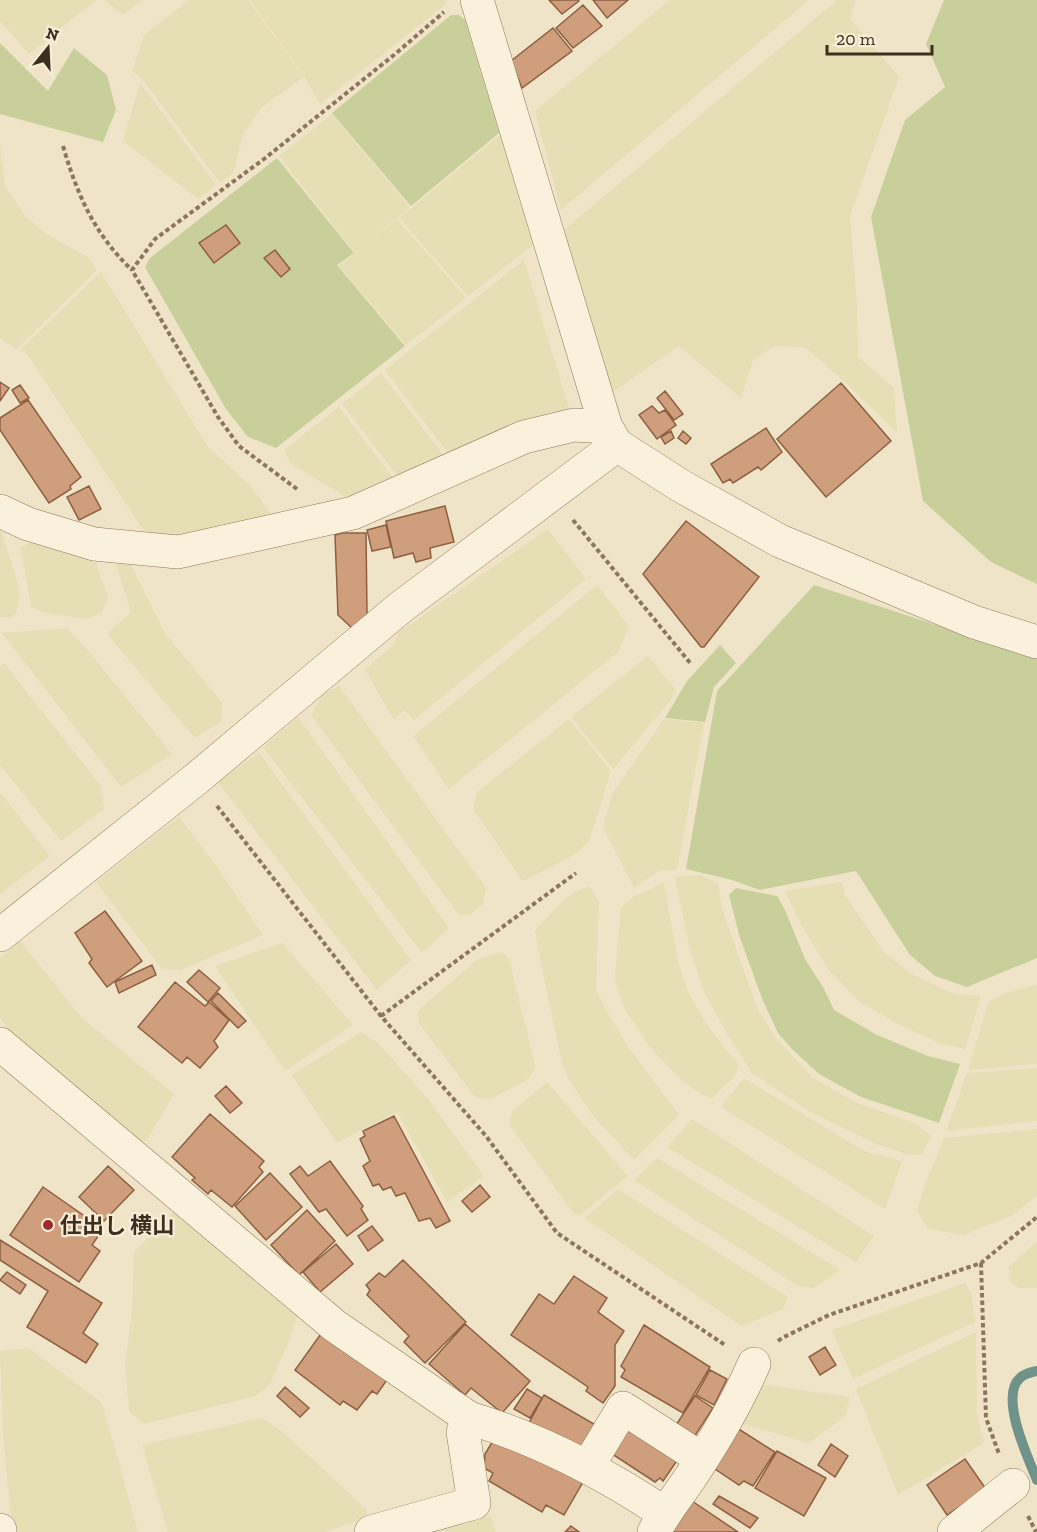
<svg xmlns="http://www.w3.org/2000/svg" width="1037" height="1532" font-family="'Zilla Slab','Noto Sans JP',serif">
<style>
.farmland{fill:#e6deb5}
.green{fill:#c9cf9b}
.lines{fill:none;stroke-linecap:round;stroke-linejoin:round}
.stream{stroke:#6f938a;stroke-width:10}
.building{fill:#cf9f7d;stroke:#8d5f41;stroke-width:1.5}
.minor-casing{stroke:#8d765c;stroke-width:34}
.path{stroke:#8d765c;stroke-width:4;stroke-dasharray:4.5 3;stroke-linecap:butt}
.minor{stroke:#faf1dc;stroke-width:33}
.poi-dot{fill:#9e2a2b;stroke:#f7eed8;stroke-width:2}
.labels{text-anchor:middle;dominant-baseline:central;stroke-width:4.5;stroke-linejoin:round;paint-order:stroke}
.poi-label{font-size:22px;font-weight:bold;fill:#3d2e20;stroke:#f7eed8;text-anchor:start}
</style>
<rect width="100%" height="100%" fill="#f0e4c8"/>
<path class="farmland" d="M0,0H96L29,54L0,21Z
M104,0H142L123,15Z
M189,0H248L304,77L262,107L244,133L233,173L220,183L143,80L132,71L144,35Z
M250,0H446L445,5L320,104L304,76Z
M670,0H809L561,210L535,111Z
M837,0H855L850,19L899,77L850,216L857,303L858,357L894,388L897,433L845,382L806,348L775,346L753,360L741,398L679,346L610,394L563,231Z
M140,83L216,185L198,199L123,141Z
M332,114L410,207L355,253L279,156Z
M500,135L533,245L468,296L399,218Z
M0,144L5,186L26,217L48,235L88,257L97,270L17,349L0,339Z
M397,219L466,298L406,345L339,266Z
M524,260L571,415L454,461L385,370Z
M101,272L208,447L250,485L273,517L156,540L142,528L27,354L20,350Z
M381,373L450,464L403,483L342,404Z
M339,407L399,486L351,500L290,463L284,450Z
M0,527L20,591L17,611L12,618L0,617Z
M548,529L586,579L414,720L404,710L394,720L365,670L393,645L398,633Z
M31,542H39L96,563L108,598L101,613L87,619L44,613L31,607L21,548Z
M129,561L165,633L222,703L221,721L195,738L107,634L131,612L116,565Z
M597,585L629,626L618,652L449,789L413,736Z
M67,628L85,647L172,754L121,787L2,633Z
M648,656L675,689L671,700L613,769L571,717Z
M4,663L101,786L104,809L61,841L0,765V666Z
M339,686L486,888L483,904L470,915H459L311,715L323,694Z
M298,717L449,928L422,953L263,747Z
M569,719L611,771L589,841L574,855L526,880H522L473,809L477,792Z
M664,719L704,723L677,870L659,871L634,888L603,827L612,794Z
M259,753L411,960L377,990L218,782Z
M0,792L50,856L0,894Z
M179,817L217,867L263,935L180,970L162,969L96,882Z
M702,875L718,884L723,912L758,1010L777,1039L812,1077L855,1102L917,1124L931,1136L921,1155H909L874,1143L810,1112L752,1073L727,1034L704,991L690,950L675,877Z
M842,882L845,895L883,951L910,973L954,994L981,996L965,1049L942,1044L899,1025L856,999L829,970L801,925L785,891Z
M664,883L678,962L689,994L708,1027L739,1065L736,1075L711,1099L699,1093L678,1077L649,1046L625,1009L617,988L615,976L621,907L635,896Z
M590,887L599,902L596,989L605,1008L627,1045L679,1115L634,1160L593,1116L568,1078L562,1063L541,964L535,930L566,898L583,888Z
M20,941L81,1017L174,1094L147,1140L137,1143L11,1035L0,1017V958Z
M282,943L353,1025L285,1071L215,966Z
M503,952L509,959L535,1065L532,1074L525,1081L493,1098L483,1099L475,1097L419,1023L418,1012L423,1006L478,959Z
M1037,984V1064L968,1070L989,1001L1006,993Z
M361,1032L377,1042L428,1099L484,1176L447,1202L397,1112L337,1143L292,1075Z
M1037,1068V1121L946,1131L967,1073Z
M744,1078L864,1151L902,1161L885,1209L721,1107Z
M547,1082L628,1176L580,1215L574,1214L510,1126V1117L513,1111Z
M692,1119L874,1236L856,1262L667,1147Z
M1037,1129V1196L1011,1216L963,1235L928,1229L917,1210L924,1187L944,1138Z
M657,1158L840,1270L814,1288L798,1286L634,1180Z
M618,1189L788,1297L783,1309L741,1326L585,1218Z
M175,1211L299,1312L285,1351L270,1384L256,1396L144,1424L129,1411L125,1362L132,1312L134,1252Z
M1037,1242V1288H1019L1010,1281L1009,1266Z
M965,1283L972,1295L975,1322L853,1379L832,1330Z
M976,1332L977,1415L984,1443L898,1495L856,1389Z
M29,1348L102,1403L138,1532H14L10,1509L3,1435L0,1351Z
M764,1385L850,1397L845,1416L809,1443L736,1422Z
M262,1418L283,1432L366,1509L367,1518L324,1532H168L142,1445Z
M491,1516L496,1532H435L434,1529Z"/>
<path class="green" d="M944,0H1037V584L991,562L923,501L871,217L905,120L945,87L926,44Z
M451,15H459L465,20L499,133L411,206L332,113Z
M0,43L48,91L74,48L107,75L116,110L103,142L0,114Z
M277,158L354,253L337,265L405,346L276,448L248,437L226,409L145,267L150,258Z
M814,585L1037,658V958L967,987L935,976L910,955L856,871L760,890L732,880L686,869L717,691Z
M720,645L736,663L714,687L705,722L665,718L687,681Z
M736,888L777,896L785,910L805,959L823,987L834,1010L877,1035L928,1056L960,1064L939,1123L861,1097L819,1074L792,1049L778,1033L763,1001L740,938L729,895Z"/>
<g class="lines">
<path class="stream" d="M1037,1371C1032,1372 1024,1374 1020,1378C999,1396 1028,1458 1037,1480"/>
</g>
<path class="building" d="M549,0H578L579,1L562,14Z
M593,0H628L607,18Z
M583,5L602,26L573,48L556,28Z
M553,28L572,51L522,88L511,61Z
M226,225L240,243L214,263L199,243Z
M275,250L290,269L281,277L264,258Z
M0,382L9,388L0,401Z
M841,383L891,441L826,497L777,439Z
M20,385L29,398L20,403L12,390Z
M665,391L683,414L674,420L657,398Z
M28,400L81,477L70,486L71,489L49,503L0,430V418Z
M652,406L659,413L665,410L676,425L657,439L639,415Z
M766,428L782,452L761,470L758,467L733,483L730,479L723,483L711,464Z
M671,431L674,438L665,444L661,437Z
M683,431L691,438L686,444L678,438Z
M89,486L101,509L79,520L67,497Z
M445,506L454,542L430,548L431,558L416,562L413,553L394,558L386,521Z
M686,521L759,577L704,647H701L643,574Z
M386,525L391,547L372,551L367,530Z
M342,533H366L367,614L352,628L338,615L335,535Z
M105,911L142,961L107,987L89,963L92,959L75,933Z
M152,965L156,975L119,993L115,982Z
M199,970L220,988L208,1002L187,982Z
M175,982L205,1006L209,1002L229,1020L214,1041L218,1047L200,1068L187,1057L182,1063L138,1027Z
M218,993L246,1021L238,1028L211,1001Z
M226,1086L242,1103L230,1113L215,1096Z
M210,1114L264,1161L259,1167L263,1172L232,1207L211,1190L208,1194L192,1180L195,1178L172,1157Z
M394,1116L450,1221L436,1228L430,1218L419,1221L405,1193L396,1196L391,1187L383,1190L379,1184L373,1186L363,1166L370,1161L360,1139L365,1136L363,1131Z
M330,1161L363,1206L361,1209L368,1220L347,1236L326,1209L319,1212L290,1174L300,1166L308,1176Z
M108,1166L134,1190L104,1221L79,1197Z
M270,1173L302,1207L266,1240L235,1206Z
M480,1185L490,1197L472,1212L462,1201Z
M43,1187L103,1229L92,1245L100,1251L79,1282L10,1235Z
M307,1210L335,1241L299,1275L271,1245Z
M372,1226L383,1240L368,1251L358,1236Z
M0,1240L102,1303L83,1333L98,1344L86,1363L27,1327L48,1291L0,1260Z
M336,1244L353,1264L320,1292L303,1272Z
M403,1260L466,1322L425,1363L404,1342L409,1336L367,1295L370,1290L366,1285L379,1273L385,1277Z
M7,1272L26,1285L20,1294L0,1280Z
M574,1276L607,1298L598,1312L624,1331L615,1345V1386L603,1403L586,1391L588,1387L511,1335L539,1294L554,1304Z
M465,1324L530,1381L502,1413L471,1388L465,1395L429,1364Z
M644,1325L710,1367L683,1413L621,1377L625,1370L621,1366Z
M323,1331L389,1377L377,1394L372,1391L357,1410L343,1401L340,1405L295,1370Z
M825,1347L836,1365L820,1375L809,1357Z
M710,1370L727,1379L714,1405L696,1395Z
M285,1387L309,1408L300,1417L277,1396Z
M527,1389L542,1398L530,1418L514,1409Z
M544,1395L599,1427L583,1454L529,1423Z
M695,1396L713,1408L694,1437L676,1425Z
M627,1423L675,1452L676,1462L663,1481L660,1478L655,1482L609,1452Z
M737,1428L775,1452L753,1486L744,1481L739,1485L712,1467Z
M494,1439L583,1482L564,1515L546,1505L542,1512L489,1481L493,1473L484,1468L485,1454Z
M831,1444L848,1456L835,1477L818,1465Z
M777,1451L826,1478L804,1516L755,1488Z
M965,1459L986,1489L947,1515L927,1485Z
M719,1496L758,1518L750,1528L713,1504Z
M692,1501L738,1532H670Z
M571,1526L579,1532H565Z"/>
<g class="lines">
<g class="minor-casing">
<path id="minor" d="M477,0L606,427L617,445L681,486L780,541L974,622L1037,642
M0,511L28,524L94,544L178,552L353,513L524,437L574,425L606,427
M0,935L196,779L401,607L617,445
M0,1044L335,1326L469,1418C539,1439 604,1473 664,1513
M588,1466L623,1408L702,1459
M0,1530V1532
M371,1532L474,1503L463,1432L469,1418
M654,1532C665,1512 678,1496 690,1478C714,1442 737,1403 754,1364
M954,1532L1013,1485"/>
</g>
<path class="path" d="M63,146C77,194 94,234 132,270
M297,489L239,446L218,417L132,270L155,239L264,159L394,55L444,12
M573,520L691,664
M217,806L381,1016L486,1136L557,1233L725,1345
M381,1016L576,873
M981,1263L986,1418L999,1454
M778,1341L782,1338L829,1315L981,1263L1037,1217
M1028,1516L1036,1532"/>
<use href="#minor" class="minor"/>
</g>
<circle class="poi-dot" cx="48" cy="1225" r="6"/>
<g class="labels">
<g class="poi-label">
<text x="60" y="1225">仕出し 横山</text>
</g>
</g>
<g transform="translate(48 48) rotate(18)" stroke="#f7eed8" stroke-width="4.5" paint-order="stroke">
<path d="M0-4.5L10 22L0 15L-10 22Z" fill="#3d2e20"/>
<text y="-9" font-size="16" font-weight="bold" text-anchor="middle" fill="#3d2e20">N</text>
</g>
<path d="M827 45v9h105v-9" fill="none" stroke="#3d2e20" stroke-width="3"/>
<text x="836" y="45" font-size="18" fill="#3d2e20" stroke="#f7eed8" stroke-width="4.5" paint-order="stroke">20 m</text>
</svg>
